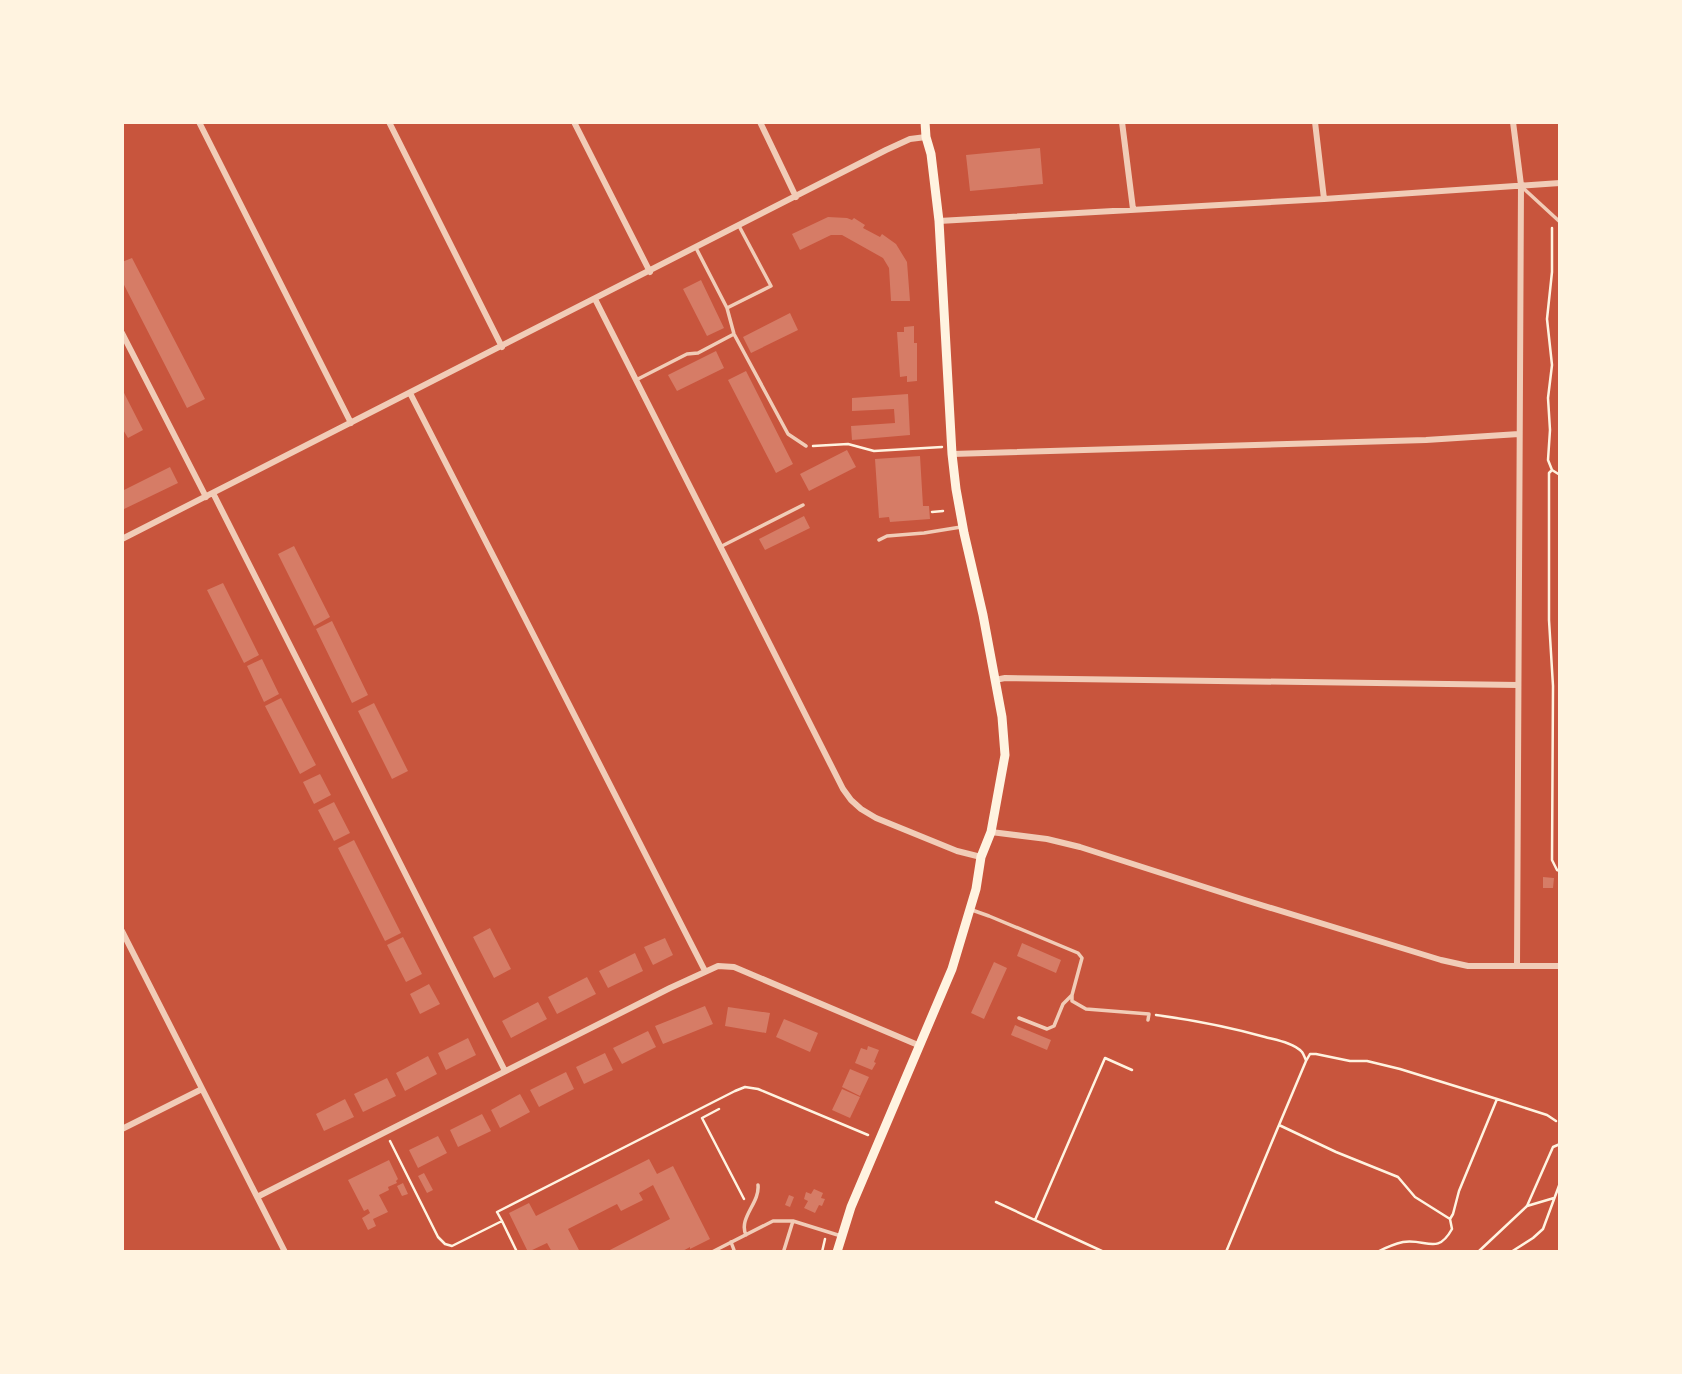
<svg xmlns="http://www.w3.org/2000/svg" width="1682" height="1374" font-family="'PT Sans Narrow',sans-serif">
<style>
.building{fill:#d67c66}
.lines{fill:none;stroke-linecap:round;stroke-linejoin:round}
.path{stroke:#fff3e0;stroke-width:2.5}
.service{stroke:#f1ccb7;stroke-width:3.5}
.minor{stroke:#f1ccb7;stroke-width:6}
.secondary{stroke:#fff3e0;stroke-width:9}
</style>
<rect width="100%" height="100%" fill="#c8553d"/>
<path class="building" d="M1040,148L1043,184L970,191L966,155Z
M828,217L847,218L852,220L854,218L865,225L863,228L880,237L882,234L896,244L907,262L910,301H891L889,268L883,258L842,235H831L800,250L792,234Z
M132,258L205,399L187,408L122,281V262Z
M701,280L724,328L707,336L683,289Z
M790,313L798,330L751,353L743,337Z
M914,326V343H917V381L907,382V376L900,377L897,332H904V327Z
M716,351L724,368L677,391L668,375Z
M746,371L793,464L776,473L728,380Z
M122,389L143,430L128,438L122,428Z
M908,394L910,435L852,440L851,426L895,423L894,409L852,411V398Z
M847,450L856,467L809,491L800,474Z
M920,456L923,506H929L930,519L890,522L889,517L879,518L875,459Z
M170,467L178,483L122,510V491Z
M804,516L810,528L765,550L759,539Z
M294,546L330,617L314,626L278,554Z
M223,583L259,655L244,663L207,590Z
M332,621L368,695L352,703L316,629Z
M262,659L279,694L264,702L247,666Z
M281,698L316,765L300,774L265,706Z
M374,703L408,771L392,779L358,711Z
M320,774L331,795L314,804L303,782Z
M334,802L350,833L334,841L318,810Z
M354,840L401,933L385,941L338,848Z
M1543,877L1554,878L1553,888H1543Z
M490,928L511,969L494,978L473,937Z
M403,937L422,974L406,982L387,945Z
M665,938L673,955L653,965L644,947Z
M1022,943L1061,960L1056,973L1017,956Z
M635,953L643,971L608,988L599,971Z
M994,962L1007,968L984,1019L971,1013Z
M587,977L596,994L557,1014L548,997Z
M429,984L440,1004L420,1014L410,994Z
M538,1002L547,1019L511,1038L502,1021Z
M705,1006L713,1024L663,1044L655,1026Z
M728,1007L770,1013L766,1033L725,1026Z
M784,1019L818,1033L810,1052L776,1037Z
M1015,1025L1051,1040L1047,1050L1011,1035Z
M648,1031L656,1047L622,1064L613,1048Z
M468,1038L476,1055L446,1070L438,1053Z
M868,1046L879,1050L874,1062L876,1063L872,1070L855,1063L861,1048L867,1050Z
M605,1053L613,1070L584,1084L576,1067Z
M428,1056L437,1074L405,1091L396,1073Z
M850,1069L869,1077L860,1096L842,1087Z
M566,1072L574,1089L539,1107L530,1090Z
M387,1078L396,1096L363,1112L354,1094Z
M842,1089L860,1097L850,1118L832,1110Z
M520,1094L530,1112L500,1128L491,1110Z
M345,1099L354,1117L324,1131L316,1114Z
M482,1114L491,1131L458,1147L450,1130Z
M438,1136L447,1153L418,1168L409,1150Z
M649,1159L657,1174L673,1166L710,1239L690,1249V1247L681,1252H606L670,1219L653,1185L639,1193L643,1200L621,1211L617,1204L568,1229L580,1252H552L547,1243L528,1252L509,1213L529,1203L536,1216Z
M389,1160L398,1179L396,1181L397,1183L388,1187L389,1190L379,1195L388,1212L373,1219L376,1226L368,1230L362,1218L370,1213L368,1209L364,1211L348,1180Z
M424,1173L433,1190L427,1193L418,1176Z
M403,1183L408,1194L402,1196L397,1186Z
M814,1189L823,1193L821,1198L825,1199L822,1206L819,1205L815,1213L804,1208L808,1201L804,1199L806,1192L811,1194Z
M789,1195L794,1197L790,1207L785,1205Z"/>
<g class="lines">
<path class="path" d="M1552,228V272L1547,319L1552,365L1548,398L1550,430L1548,460L1552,470L1560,475
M813,446L848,444L874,451L942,447
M1552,470L1549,473V620L1553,686L1552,860L1557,870L1560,871
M932,512L943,511
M1156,1015C1193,1020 1229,1027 1265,1037C1276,1040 1294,1043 1302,1052C1303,1053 1306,1060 1306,1061L1279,1125
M1306,1061L1310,1054H1316L1350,1061H1367L1400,1069L1497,1099
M719,1109L702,1118L744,1199
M390,1141L438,1237L445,1244L452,1246L502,1221L517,1252
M996,1202L1104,1252
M1527,1206L1553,1147L1560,1144
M1450,1219L1453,1214L1459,1191L1497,1099L1547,1115L1556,1121
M1035,1220L1105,1058L1132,1070
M502,1221L497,1212L735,1091L745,1087L758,1089L868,1135
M822,1252L825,1239
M1226,1252L1279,1125L1336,1152L1398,1177L1415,1197L1450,1219L1452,1229C1437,1256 1426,1238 1403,1242C1394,1244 1385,1248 1377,1252
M1478,1252L1527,1206L1554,1198
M1511,1252L1533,1238L1543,1229L1560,1183"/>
<path class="service" d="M1522,187L1560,222
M696,248L727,308L734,334L788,434L806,446
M727,308L771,286L739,226
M636,380L687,354L698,353L734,334
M879,540L887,536L924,533L961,527
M722,546L803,505
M972,910L989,916L1078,953L1082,958L1072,995V1001L1086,1009L1149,1014L1148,1020
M1019,1018L1047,1029L1054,1026L1063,1004L1072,995
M746,1235C738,1218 760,1203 758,1185
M731,1242L734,1250
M784,1250L793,1221
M712,1252L773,1221H793L841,1236"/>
<path class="minor" d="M199,122L351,423
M389,122L502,347
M574,122L650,272
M760,122L796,197
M1122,122L1133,209
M1315,122L1324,199
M1513,122L1521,185L1517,966
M939,221L1324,199L1560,183
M595,299L843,789L851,800L861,809L876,818L957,851L981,857
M122,333L206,497
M410,393L705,971
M952,454L1426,440L1519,434
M213,493L505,1071
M122,539L886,150L910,139L926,137
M995,680L1005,678L1518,685
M991,832L1047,839L1080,847L1245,900L1441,960L1468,966H1560
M122,931L285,1252
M122,1129L202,1089
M257,1197L670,988L718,966L734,967L918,1045"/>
<path class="secondary" d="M837,1252L851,1207L952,969L976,889L981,857L991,832L1005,755L1002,717L983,615L964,533L956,489L952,454L939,221L931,154L926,137L925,122"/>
</g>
<rect width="1682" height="1374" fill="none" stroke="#fff3e0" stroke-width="248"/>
</svg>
